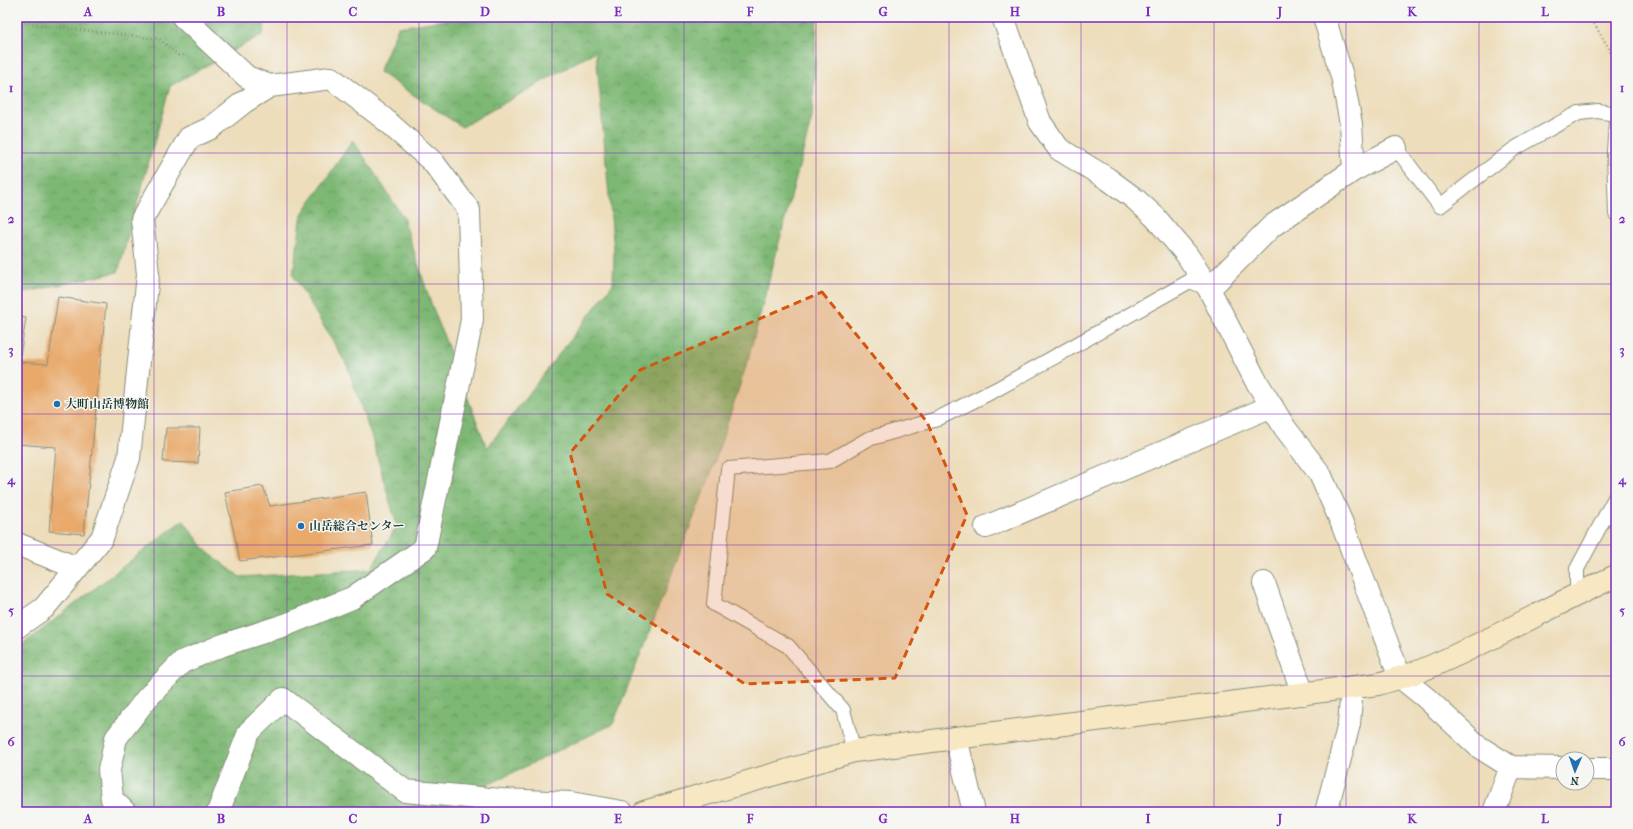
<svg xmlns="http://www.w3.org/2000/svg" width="1633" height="829" font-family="'IM FELL French Canon','Noto Serif JP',serif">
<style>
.forest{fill:url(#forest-crowns);stroke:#4e7a54}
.building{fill:#e8a96a}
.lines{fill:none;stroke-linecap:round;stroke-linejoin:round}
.lane-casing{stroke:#868d78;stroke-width:16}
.street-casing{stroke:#868d78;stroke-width:24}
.secondary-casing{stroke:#868d78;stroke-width:24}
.path{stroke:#868d78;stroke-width:2.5;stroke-dasharray:1 3;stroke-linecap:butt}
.lane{stroke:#fff;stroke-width:14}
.street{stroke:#fff;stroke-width:22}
.secondary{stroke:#f7e8c3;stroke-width:22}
.marked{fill:#d45610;fill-opacity:0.2;stroke:#d45610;stroke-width:3;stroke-dasharray:8 5;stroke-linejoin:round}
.grid{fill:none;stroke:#7b2cbf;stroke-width:1;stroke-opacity:0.55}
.poi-dot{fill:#1f6fb2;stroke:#f6f6f2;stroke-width:1.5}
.labels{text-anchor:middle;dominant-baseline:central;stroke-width:3;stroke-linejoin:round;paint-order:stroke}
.poi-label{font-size:12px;font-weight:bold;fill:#1f3d34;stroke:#f6f6f2;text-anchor:start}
.neatline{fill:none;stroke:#7b2cbf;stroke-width:1.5}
.grid-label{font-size:13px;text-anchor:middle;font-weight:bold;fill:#7b2cbf}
</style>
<defs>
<pattern id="forest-crowns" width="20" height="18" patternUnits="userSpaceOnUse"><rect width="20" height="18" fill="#7eb875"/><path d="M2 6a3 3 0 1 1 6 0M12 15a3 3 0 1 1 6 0" fill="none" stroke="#679761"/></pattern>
</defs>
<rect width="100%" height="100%" fill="#f6f6f2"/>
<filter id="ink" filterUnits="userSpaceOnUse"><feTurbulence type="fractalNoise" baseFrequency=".025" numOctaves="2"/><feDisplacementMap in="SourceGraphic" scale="8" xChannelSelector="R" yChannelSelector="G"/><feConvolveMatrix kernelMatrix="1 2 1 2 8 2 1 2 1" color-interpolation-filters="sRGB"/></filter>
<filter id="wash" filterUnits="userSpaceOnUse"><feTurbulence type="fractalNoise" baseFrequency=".012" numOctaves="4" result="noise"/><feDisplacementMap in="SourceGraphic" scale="16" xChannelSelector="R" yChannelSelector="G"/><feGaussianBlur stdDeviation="0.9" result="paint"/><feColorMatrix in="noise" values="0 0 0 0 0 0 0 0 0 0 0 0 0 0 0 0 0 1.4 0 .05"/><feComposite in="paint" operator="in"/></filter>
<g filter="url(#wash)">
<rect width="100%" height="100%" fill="#edddbb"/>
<path class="forest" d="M17,17H266L263,34L170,86L118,272L17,294Z
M464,17H817L812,117L748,360L710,476L613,724L432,812H17V649L183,520L206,551L240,577L371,569L397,526L371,435L347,365L293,275L302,214L353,140L403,217L429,298L487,448L613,284L614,251L596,51L462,127L379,72L398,27Z"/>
<g id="blocks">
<path class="building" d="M58,297L106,304L84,534L49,531L56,447L17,444V317L26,318L19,362L48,364Z
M166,428H200L198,463L163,462Z
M263,486L270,506L366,492L373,545L240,561L225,492Z"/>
</g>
</g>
<g filter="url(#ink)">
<use href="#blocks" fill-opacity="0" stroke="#868d78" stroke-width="1"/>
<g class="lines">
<g class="lane-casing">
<path id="lane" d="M1616,123L1614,152L1616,214
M1396,148L1440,206L1514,149L1558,124L1579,113L1598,111L1616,114
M1580,592L1577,585V569L1616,496
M854,751L843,710L788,646L714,604L728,469L830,461L868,439L937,419L997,389L1190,281L1209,289"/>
</g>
<g class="street-casing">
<path id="street" d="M1003,17L1040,122L1059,149L1108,179L1135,199L1155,217L1187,255L1209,289L1255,379L1285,428L1320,474L1341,521L1400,677L1425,697L1479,747L1511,767L1563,768
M1324,17L1342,76L1351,124L1354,170
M1209,289L1272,226L1354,170L1396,148
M986,527L1272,406
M17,544L77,568
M1264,583L1303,694
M17,627L44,608L102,538L129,458L148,274L142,219L189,138L211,128L244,102L270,86L247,77L183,17
M956,738L974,812
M1587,769H1616
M125,812L112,799L109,770L116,738L147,698L182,662L223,645L288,624L352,598L425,548L472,320L469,210L433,162L383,118L331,78L270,86
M218,812L249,732L283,699L405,791L501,800L571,803L622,812
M1326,812L1349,724L1352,687
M1494,812L1511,767"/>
</g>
<g class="secondary-casing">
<path id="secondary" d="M644,812L854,751L1378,684C1394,679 1412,675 1427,668C1492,641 1552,605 1616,576"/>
</g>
<path class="path" d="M1590,17L1610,50L1616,76
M17,20L40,25L159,39L178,55H186"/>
<use href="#lane" class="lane"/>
<use href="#street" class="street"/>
<use href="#secondary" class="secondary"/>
</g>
</g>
<path class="marked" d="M822,292L927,422L967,515L895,678L745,684L607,594L570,453L640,370Z"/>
<path class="grid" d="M154,17V812M287,17V812M419,17V812M552,17V812M684,17V812M816,17V812M949,17V812M1081,17V812M1214,17V812M1346,17V812M1479,17V812M17,153H1616M17,284H1616M17,414H1616M17,545H1616M17,676H1616"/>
<g class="poi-dot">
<circle cx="57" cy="404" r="4"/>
<circle cx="301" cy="526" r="4"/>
</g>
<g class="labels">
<g class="poi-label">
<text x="65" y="404">大町山岳博物館</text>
<text x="309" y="526">山岳総合センター</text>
</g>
</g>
<rect width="1633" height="829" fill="none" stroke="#f6f6f2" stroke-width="44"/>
<g transform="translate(1575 771) rotate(182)"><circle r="19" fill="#f6f6f2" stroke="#a0aca6"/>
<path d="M0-3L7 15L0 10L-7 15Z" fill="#1f6fb2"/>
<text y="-6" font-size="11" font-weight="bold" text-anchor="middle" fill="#1f3d34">N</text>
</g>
<rect x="22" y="22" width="1589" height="785" class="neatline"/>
<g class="grid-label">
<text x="88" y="16">A</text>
<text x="221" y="16">B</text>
<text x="353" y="16">C</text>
<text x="485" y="16">D</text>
<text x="618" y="16">E</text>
<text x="750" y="16">F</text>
<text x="883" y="16">G</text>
<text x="1015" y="16">H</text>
<text x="1148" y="16">I</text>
<text x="1280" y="16">J</text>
<text x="1412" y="16">K</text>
<text x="1545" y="16">L</text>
<text x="11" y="92">1</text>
<text x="1622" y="92">1</text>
<text x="11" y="223">2</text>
<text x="1622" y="223">2</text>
<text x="11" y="354">3</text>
<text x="1622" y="354">3</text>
<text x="11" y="484">4</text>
<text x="1622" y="484">4</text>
<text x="11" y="615">5</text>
<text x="1622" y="615">5</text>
<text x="11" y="746">6</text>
<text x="1622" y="746">6</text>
<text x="88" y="823">A</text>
<text x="221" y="823">B</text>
<text x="353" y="823">C</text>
<text x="485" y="823">D</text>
<text x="618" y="823">E</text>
<text x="750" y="823">F</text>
<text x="883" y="823">G</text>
<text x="1015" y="823">H</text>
<text x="1148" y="823">I</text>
<text x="1280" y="823">J</text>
<text x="1412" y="823">K</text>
<text x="1545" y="823">L</text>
</g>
</svg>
